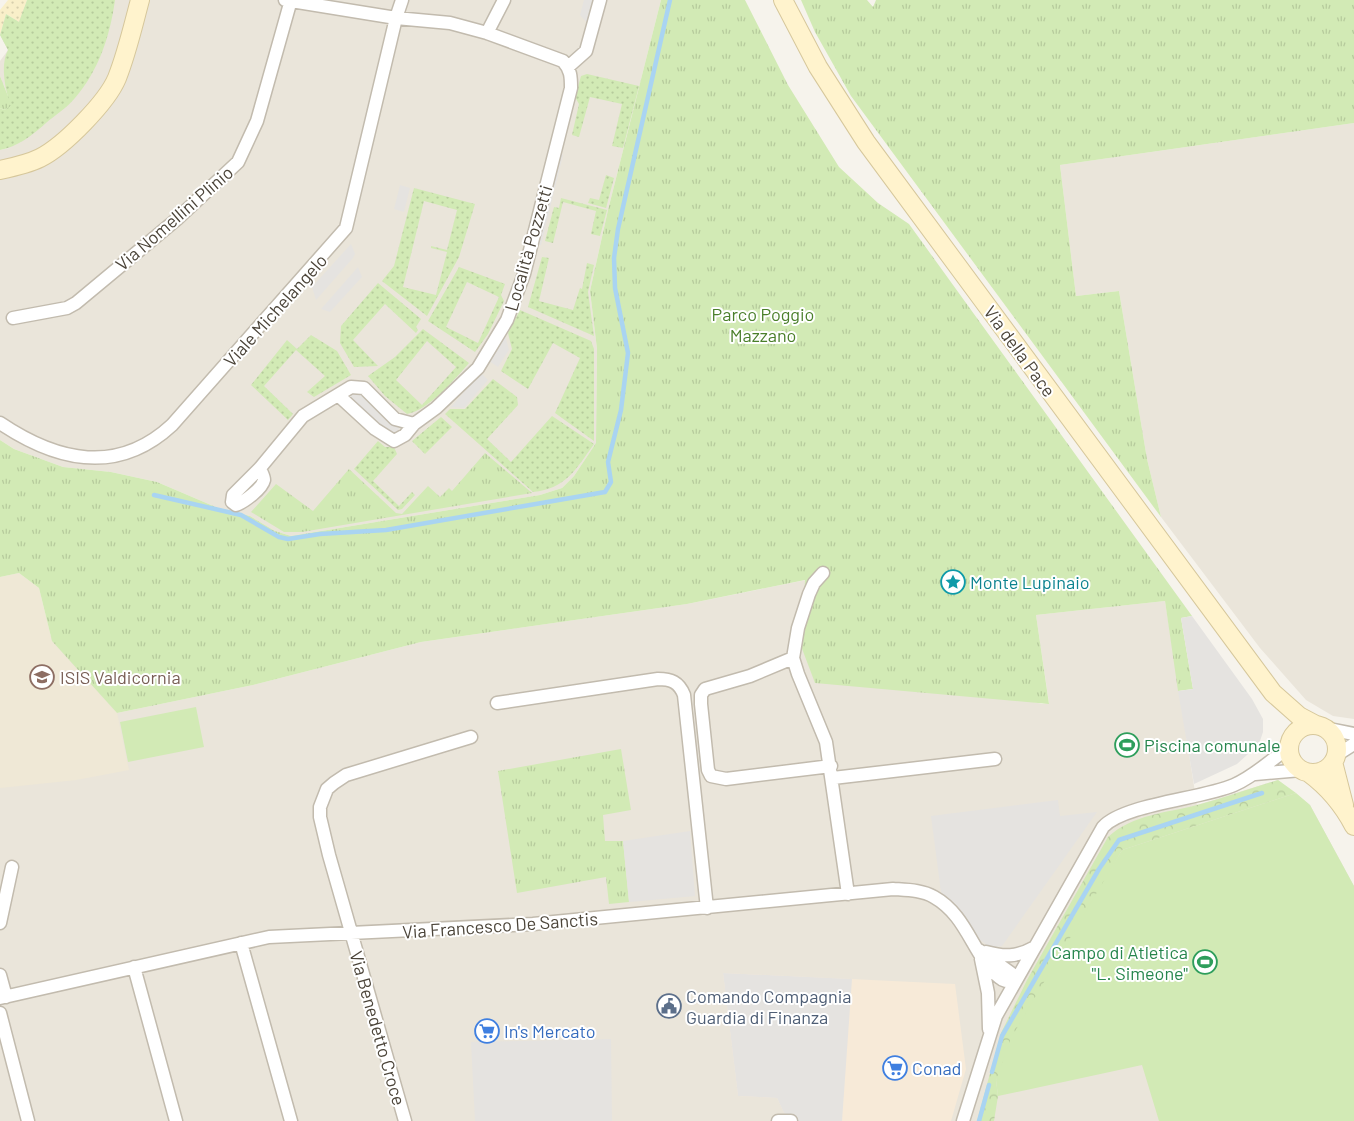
<svg xmlns="http://www.w3.org/2000/svg" width="1354" height="1121" font-family="Barlow,sans-serif">
<style>
.residential{fill:#eae5da}
.commercial{fill:#f7ead8}
.education{fill:#efe8d6}
.grass{fill:url(#grass-tufts)}
.forest{fill:url(#forest-crowns)}
.sand{fill:url(#sand-dots)}
.garden{fill:url(#garden-dots);fill-rule:evenodd}
.pitch{fill:#d2eab5}
.parking{fill:#e5e3e0}
.lines{fill:none;stroke-linecap:round;stroke-linejoin:round}
.stream{stroke:#a9d4f2;stroke-width:4.5}
.street-casing{stroke:#c2bbae;stroke-width:15}
.secondary-casing{stroke:#d6c79b;stroke-width:20}
.street{stroke:#fff;stroke-width:12}
.secondary{stroke:#fff3cd;stroke-width:18}
.labels{text-anchor:middle;dominant-baseline:central;stroke-width:4;stroke-linejoin:round;paint-order:stroke}
.street-label{font-size:18px;fill:#4b4439;stroke:#fff}
.park-label{font-size:18px;fill:#4a7f2a;stroke:#fff}
.culture-label{font-size:18px;fill:#0d838f;stroke:#fff;text-anchor:start}
.education-label{font-size:18px;fill:#785e54;stroke:#fff;text-anchor:start}
.leisure-label{font-size:18px;fill:#27864d;stroke:#fff;text-anchor:start}
.service-label{font-size:18px;fill:#4e5e75;stroke:#fff;text-anchor:start}
.shop-label{font-size:18px;fill:#366cbe;stroke:#fff;text-anchor:start}
</style>
<defs>
<pattern id="grass-tufts" width="24" height="20" patternUnits="userSpaceOnUse" patternTransform="scale(1.25)"><rect width="24" height="20" fill="#d2eab5"/><path d="M3 7l-1-3M5 7V3M7 7l1-3M15 17l-1-3M17 17v-4M19 17l1-3" fill="none" stroke="#b6ca9c"/></pattern>
<pattern id="forest-crowns" width="20" height="18" patternUnits="userSpaceOnUse" patternTransform="scale(1.25)"><rect width="20" height="18" fill="#d2eab5"/><path d="M2 6a3 3 0 1 1 6 0M12 15a3 3 0 1 1 6 0" fill="none" stroke="#b6ca9c"/></pattern>
<pattern id="sand-dots" width="8" height="8" patternUnits="userSpaceOnUse" patternTransform="scale(1.25)"><rect width="8" height="8" fill="#f9efc9"/><path d="M2 2h.1M6 6h.1" fill="none" stroke="#d7cead" stroke-width="1.8" stroke-linecap="round"/></pattern>
<pattern id="garden-dots" width="8" height="8" patternUnits="userSpaceOnUse" patternTransform="scale(1.25)"><rect width="8" height="8" fill="#d2eab5"/><path d="M2 2h.1M6 6h.1" fill="none" stroke="#b6ca9c" stroke-width="1.8" stroke-linecap="round"/></pattern>
</defs>
<rect width="100%" height="100%" fill="#f6f3ec"/>
<path class="residential" d="M27,0H661L608,210L590,291L597,349L596,443L574,476L562,488L540,495L291,536L275,531L250,516L218,508L157,482L111,472L63,467L14,449L0,440V150L9,148L12,106L0,76V61L8,50L0,35L27,4Z
M1354,123V719L1333,716L1306,700L1260,648L1161,517L1147,459L1119,291L1076,296L1060,165Z
M0,577L117,713L253,685L421,642L687,604L806,580L801,646L1042,704L1049,703L1036,615L1165,601L1197,805L1278,780L1310,805L1354,886V1121H0Z"/>
<path class="commercial" d="M723,973L955,984L966,1069L951,1121H796L784,1113L777,1098L738,1096Z"/>
<path class="education" d="M19,573L39,588L52,641L117,713L129,770L76,780L0,788V577Z"/>
<path class="grass" d="M661,0H745L788,85L839,167L878,203L909,224L1192,616L1181,618L1193,689L1178,691L1165,601L1036,615L1049,704L815,683L801,646L805,580L687,604L421,642L253,685L117,713L52,641L39,588L19,573L0,577V440L14,449L63,467L111,472L157,482L218,508L250,516L275,531L291,536L540,495L562,488L574,476L596,443L597,349L590,291L608,210Z
M801,0H867L873,7L876,0H1354V123L1060,165L1076,296L1119,291L1147,459L1161,517L851,96L815,32Z
M0,76L12,106L4,110L0,108Z
M485,453L532,493L302,532H284L251,512L276,484L313,511L349,469L396,513L402,514L428,486L440,497L449,488L452,491Z
M621,749L631,810L603,815L605,841H623L629,902L609,904L606,877L517,893L498,771Z"/>
<path class="forest" d="M1278,780L1296,793L1122,850L996,1080L998,1096L994,1121H977L1001,1033L1027,980L1108,837C1133,814 1167,813 1197,805C1224,798 1251,788 1278,780Z"/>
<path class="sand" d="M8,0H27L19,22L6,14L0,35V10Z"/>
<path class="garden" d="M27,0H115C110,36 99,70 75,98C67,108 55,115 46,123C33,135 17,147 0,150V108L4,110L11,106C5,90 0,64 8,50L0,35L6,14L19,22Z
M587,74L639,86L623,148L612,146L622,104L590,97L579,137L572,135L579,104L575,97L581,76Z
M606,175L614,178L606,208L588,203L590,198L599,200Z
M414,188L475,204L459,257L427,316L382,281L394,266ZM424,201L457,210L447,250L431,246V248L447,252L436,295L403,287Z
M561,198L607,210L600,236L591,234L596,211L563,202L553,243L545,241L554,207L559,208Z
M542,257L549,258L539,301L573,310L580,288L582,289L587,263L594,265L588,292L594,336L528,307Z
M459,267L505,284L501,295L504,301L488,334L475,352L428,321ZM467,282L499,297L478,343L446,327Z
M378,283L421,319L416,327L418,330L416,333L385,304L353,340L378,366L354,367L340,343L341,326Z
M520,310L591,341L594,349V441L555,413L580,358L553,343L528,389L501,371L512,349L508,333Z
M423,329L469,363C455,379 428,411 407,414L385,396L368,376L395,357ZM427,341L456,367L422,405L396,380Z
M311,335L337,351L351,375L314,397L307,392L325,376L296,350L264,386L293,414L288,420L251,385L287,340L297,349Z
M493,379L517,397L518,405L487,439L511,462L552,416L594,444C576,469 566,489 533,492L445,414L450,409H465Z
M441,417L452,427L425,454L412,441Z
M378,441L385,447H394L397,454L373,481L399,506L412,492L415,495L402,509L398,510L354,469Z"/>
<path class="pitch" d="M196,707L204,747L128,762L120,722Z
M1296,793L1310,805L1354,886V1121H1159L1142,1065L998,1096L996,1080L1011,1038L1122,850Z"/>
<path class="parking" d="M584,0H595L589,25L580,15Z
M559,151L563,155L541,245L536,244Z
M400,185L410,188L404,212L394,209Z
M351,244L355,254L353,258L316,300L312,287Z
M358,267L362,277L330,312L321,309Z
M505,335L509,350L498,367L489,361Z
M481,373L488,380L464,408L451,407Z
M352,391L363,394L396,423L400,427L397,432L390,435L346,395Z
M1192,616L1252,699L1263,719V732L1259,744L1237,764L1194,784L1178,691L1193,689L1181,618Z
M1058,800L1060,816L1097,812L1002,946L995,947L987,945L979,939L969,922L941,892L931,816Z
M690,831L695,896L629,902L623,841Z
M723,973L852,979L842,1121H796L784,1113L777,1098L738,1096Z
M611,1039L612,1121H475L471,1042Z"/>
<g class="lines">
<path class="stream" d="M154,495L241,515L279,537L288,539L320,534L386,530L605,492L611,482L608,462L621,410L628,353L615,288L614,258L618,229L670,0
M992,1072L1002,1036L1099,869L1119,840L1262,793
M979,1121L989,1085"/>
<g class="street-casing">
<path id="street" d="M487,33L504,0
M568,67L586,51L600,0
M13,318L67,308L76,303L177,219L238,162L257,121L291,0
M338,395L375,429L394,441L405,435L414,424
M0,423C58,462 118,475 172,425L346,228L396,18L402,0
M260,468C261,472 264,476 264,480C262,489 244,502 236,505L232,502L233,495L260,468L303,416L351,387L364,388L395,419L414,424L436,408L478,368L507,320L524,274L571,88C571,77 571,70 563,61L487,33L450,23L396,18L285,0
M823,573L814,583L809,594L798,628L793,658L798,674L826,742L848,894
M793,658L750,676L705,689L701,695V704L708,770L711,776L726,779L831,766
M497,703L658,679C671,679 679,682 684,695L707,908
M1324,728L1354,734
M1335,756L1354,744
M1255,774L1301,770
M833,778L995,759
M0,923L12,867
M241,943L291,1121
M986,952C1004,957 1017,957 1033,948
M981,959L988,993L989,1029
M134,967L176,1121
M0,975L6,997
M0,998L269,937L533,924L893,889C907,890 922,890 934,897C968,916 973,957 1000,978C1004,982 1009,981 1014,981L1011,973L979,950
M0,1013L28,1121
M405,1121L329,855L320,817V807L327,789L334,783L346,775L471,737
M778,1121H791
M963,1121L996,1016L1103,827C1124,804 1202,799 1234,785C1255,776 1270,760 1289,748"/>
</g>
<g class="secondary-casing">
<path id="secondary" d="M783,0L818,67L866,142L1273,693L1299,716L1316,725
M0,170C14,167 28,164 40,158C64,146 107,102 117,78C127,53 133,26 140,0
M1289 749a24 24 0 1 1 48 0a24 24 0 1 1-48 0Z
M1333,762L1344,805
M1309,773C1328,787 1343,805 1354,826"/>
</g>
<use href="#street" class="street"/>
<use href="#secondary" class="secondary"/>
</g>
<defs>
<g id="sight-ring" transform="scale(1.25)"><circle r="9.5" fill="#fff" stroke="#0f9aa8" stroke-width="1.5"/><path d="M0-6L1.8-2.2L6-1.7L2.9 1.2L3.7 5.4L0 3.3L-3.7 5.4L-2.9 1.2L-6-1.7L-1.8-2.2Z" fill="#0f9aa8"/></g>
<g id="school-ring" transform="scale(1.25)"><circle r="9.5" fill="#fff" stroke="#8d6e63" stroke-width="1.5"/><path d="M0-5L7-2L0 1L-7-2ZM-4 1L0 2.5L4 1V4Q0 6-4 4Z" fill="#8d6e63"/></g>
<g id="stadium-ring" transform="scale(1.25)"><circle r="9.5" fill="#fff" stroke="#2e9e5b" stroke-width="1.5"/><path d="M0-5a6.5 5 0 1 0 0 10a6.5 5 0 1 0 0-10ZM-3.5-1.8h7v3.6h-7Z" fill="#2e9e5b"/></g>
<g id="civic-ring" transform="scale(1.25)"><circle r="9.5" fill="#fff" stroke="#5c6f8a" stroke-width="1.5"/><path d="M-.6-6.5H3V-4.5H.6V-3L4-1V1h2V6H-6V1h2V-1L-.6-3ZM-1.2 2.5V6h2.4V2.5Z" fill="#5c6f8a"/></g>
<g id="supermarket-ring" transform="scale(1.25)"><circle r="9.5" fill="#fff" stroke="#3f7fe0" stroke-width="1.5"/><path d="M-6-5.5h2.5l.6 2H6L4.5 2H-2.5L-4.4-4H-6ZM-1.5 3.2a1.3 1.3 0 1 0 .1 0ZM3 3.2a1.3 1.3 0 1 0 .1 0Z" fill="#3f7fe0"/></g>
</defs>
<g fill-rule="evenodd">
<use href="#sight-ring" x="953" y="582"/>
<use href="#school-ring" x="42" y="677"/>
<use href="#stadium-ring" x="1127" y="745"/>
<use href="#stadium-ring" x="1205" y="962"/>
<use href="#civic-ring" x="669" y="1006"/>
<use href="#supermarket-ring" x="487" y="1031"/>
<use href="#supermarket-ring" x="895" y="1068"/>
</g>
<g class="labels">
<g class="street-label">
<text transform="translate(174 218) rotate(-41)">Via Nomellini Plinio</text>
<text transform="translate(528 248) rotate(-74)">Località Pozzetti</text>
<text transform="translate(275 310) rotate(-48)">Viale Michelangelo</text>
<text transform="translate(1020 351) rotate(54)">Via della Pace</text>
<text transform="translate(500 925) rotate(-4)">Via Francesco De Sanctis</text>
<text transform="translate(378 1028) rotate(74)">Via Benedetto Croce</text>
</g>
<g class="park-label">
<text x="763" y="314">Parco Poggio<tspan x="763" dy="21">Mazzano</tspan></text>
</g>
<g class="culture-label">
<text x="970" y="582">Monte Lupinaio</text>
</g>
<g class="education-label">
<text x="60" y="677">ISIS Valdicornia</text>
</g>
<g class="leisure-label">
<text x="1144" y="745">Piscina comunale</text>
<text x="1188" y="952" text-anchor="end">Campo di Atletica<tspan x="1188" dy="21">"L. Simeone"</tspan></text>
</g>
<g class="service-label">
<text x="686" y="996">Comando Compagnia<tspan x="686" dy="21">Guardia di Finanza</tspan></text>
</g>
<g class="shop-label">
<text x="504" y="1031">In's Mercato</text>
<text x="912" y="1068">Conad</text>
</g>
</g>
</svg>
